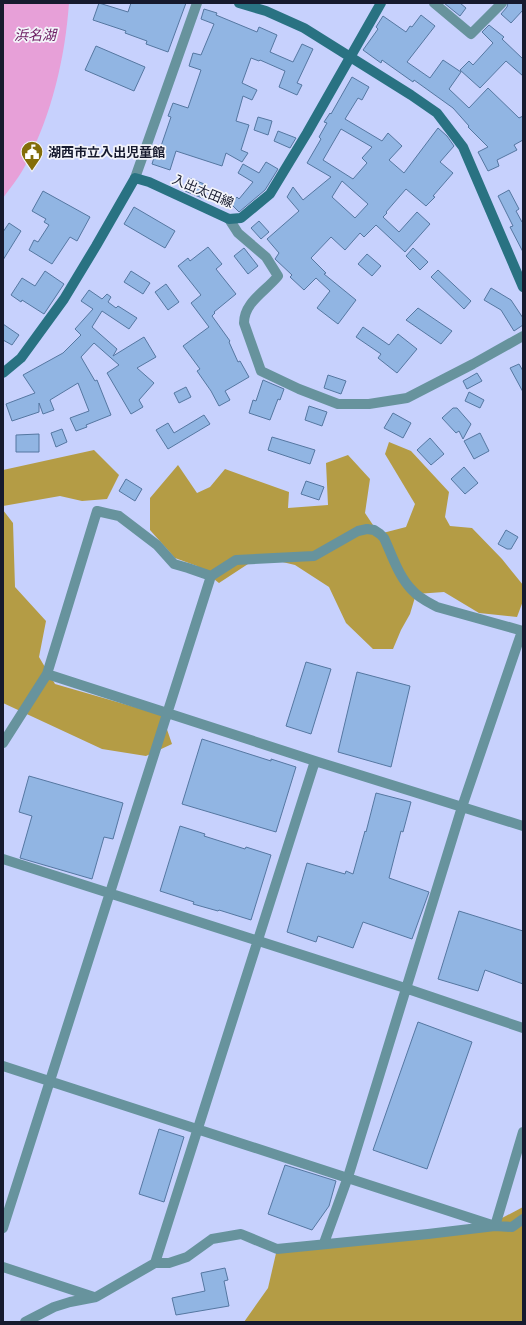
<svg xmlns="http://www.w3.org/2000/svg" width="526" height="1325" font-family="'Asap Condensed','Noto Sans JP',sans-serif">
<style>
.forest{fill:#b49c45}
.water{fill:#e7a0d8}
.building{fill:#91b5e3;stroke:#5577a1;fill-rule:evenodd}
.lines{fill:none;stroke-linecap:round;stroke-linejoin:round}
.street{stroke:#67939d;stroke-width:10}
.secondary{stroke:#297282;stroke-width:10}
.labels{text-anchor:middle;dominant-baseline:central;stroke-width:3.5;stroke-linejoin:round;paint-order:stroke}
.poi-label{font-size:13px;font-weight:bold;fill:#161a2e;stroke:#f3f4fa;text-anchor:start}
.street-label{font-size:13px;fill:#161a2e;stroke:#f3f4fa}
.water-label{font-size:14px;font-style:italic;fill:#6a195f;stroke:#f3f4fa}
</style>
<rect width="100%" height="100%" fill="#c7d1fd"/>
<path class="forest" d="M389,442L411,451L449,492L445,517L450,526L472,528L502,559L523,585V601L517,617L479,613L444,592L416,594L410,614L401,630L393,649H373L346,623L329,587L295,565L266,558L248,564L219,583L197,566L175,558L150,530V498L178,465L197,493L210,487L225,469L289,492L288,508L328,505L326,463L348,455L370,479L365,513L379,534L406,527L415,504L385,454Z
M94,450L119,475L107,499L82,501L60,496L3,506V470Z
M3,510L13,523L15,587L46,621L39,657L55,684L162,715L172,744L146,756L102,749L3,703Z
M523,1207V1322H244L268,1288L277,1249L487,1226Z"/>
<path class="water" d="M3,3H69C65,58 52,113 27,162C21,175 11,187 3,198Z"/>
<path class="building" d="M99,3L128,12L131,3H186L168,52L146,44L147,41L125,33L126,31L93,20Z
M444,3H460L466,8L460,16Z
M508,3H523V10L511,23L501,14L507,7Z
M204,9L217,13L216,15L257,32L259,27L277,35L270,52L293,62L302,44L313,49L297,83L302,85L297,95L279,87L285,71L260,60L259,61L251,58L242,83L257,90L252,100L243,96L236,121L249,125L241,150L248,153L242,162L226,153L222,166L176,151L170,170L152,164L156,151L159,152L171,117L168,116L173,103L188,108L201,70L189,66L193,53L201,55L214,24L201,19Z
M421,15L435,26L407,62L430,78L443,60L461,72L449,89L469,108L488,88L519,118L523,116V140L514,145L517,150L497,160L499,166L488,171L478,152L488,147L468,127L469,126L453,108L414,80L413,82L382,60L381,63L363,50L378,29L376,27L383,16L406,32L410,26L412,27Z
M489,25L504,37L502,39L523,59V76L506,61L480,88L460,70L469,61L473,65L493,43L482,32Z
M96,46L145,67L134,91L85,70Z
M352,77L369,87L362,100L358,98L345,119L382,141L388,133L402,146L389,160L404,173L438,128L447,136L454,146L440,162L453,173L433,196L435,197L426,206L406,189L386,212L387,213L383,217L399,232L417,212L430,224L405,252L376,225L364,237L360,233L345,250L331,237L311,258L326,273L324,274L356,300L338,324L317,308L330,291L316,278L304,290L290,277L292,275L275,259L279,253L267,239L299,211L287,197L293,187L303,200L331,177L307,163L321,139L319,137L327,123L324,122L330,113L331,114ZM341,129L372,147L362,158L367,163L353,179L323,160ZM342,181L368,204L355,218L332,197Z
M258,117L272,121L268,135L254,130Z
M278,131L296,138L290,148L274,141Z
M266,162L278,169L265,190L239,212L231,204L237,197L239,199L253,182L238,173L243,164L259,173Z
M189,178L207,185L202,198L185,191Z
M509,190L519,209L516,211L522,222L523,221V252L510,227L513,226L498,196Z
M43,191L90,217L77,241L70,237L52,264L29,250L34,240L38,242L49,225L44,222L46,219L32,211Z
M134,207L175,231L165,248L124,224Z
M259,221L269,232L261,239L251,228Z
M9,223L21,231L3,260V232Z
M208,247L222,264L216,269L236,294L214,312L215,313L212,316L230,341L229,342L238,362L240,361L249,377L225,391L230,400L219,406L211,391L197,371L200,369L183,346L209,327L191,303L201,295L178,266L188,258L190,261Z
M244,248L258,266L248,274L234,256Z
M413,248L428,262L420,270L406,256Z
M367,254L381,266L372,276L358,264Z
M438,270L471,301L464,309L431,277Z
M45,271L64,284L44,314L22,300L21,302L11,295L22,278L35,286Z
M131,271L150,283L143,294L124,282Z
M166,284L179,302L168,310L155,292Z
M491,288L511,300L523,318V325L514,331L501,310L484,300Z
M89,290L102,299L107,294L111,297L108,302L116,308L118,306L137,318L129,329L102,311L92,327L117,349L113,356L144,337L156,357L137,368L154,383L139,400L143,407L131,414L107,373L119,365L94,343L81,357L95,381L97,380L111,415L86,425L87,427L76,431L70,418L89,411L78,383L50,400L54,410L43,414L39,403V412L12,421L6,404L35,393L23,375L63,353L81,335L75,329L93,309L81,301Z
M418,308L452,331L441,344L406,320Z
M3,324L19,335L12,345L3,340Z
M363,327L389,345L398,334L417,349L397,373L378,358L381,354L356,337Z
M519,364L523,371V392L510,368Z
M477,373L482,381L467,389L463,381Z
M328,375L346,381L341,394L324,388Z
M263,380L284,389L280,400L278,399L270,420L249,413L253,400L256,401Z
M186,387L191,397L179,403L174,393Z
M469,392L484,400L480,408L465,401Z
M309,406L327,412L322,426L305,420Z
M453,408H457L471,424L463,439L459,431L456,433L442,418Z
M393,413L411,423L403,438L384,428Z
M204,415L210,424L168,449L156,430L168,423L174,433Z
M62,429L67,442L56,447L51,433Z
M480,433L489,451L474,459L464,441Z
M39,434V452H16V435Z
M272,437L315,450L310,464L268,450Z
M430,438L444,454L431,465L417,450Z
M464,467L478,483L465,494L451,479Z
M126,479L142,489L135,501L119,491Z
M306,481L324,487L319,500L301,494Z
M506,530L518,537L511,549H507L498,544Z
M306,662L331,669L311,734L286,726Z
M357,672L410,686L391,767L338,752Z
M202,739L271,761V759L296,767L276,832L182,804Z
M29,776L123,803L113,839L104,837L92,879L20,858L32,816L19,812Z
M376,793L411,802L403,832L401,831L389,878L429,892L412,939L363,922L353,948L318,936L316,942L287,932L307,863L345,874L346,871L353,874L365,831L366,832Z
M180,826L205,834L204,836L245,849L246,847L271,855L251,920L219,910L218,911L193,904L194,902L160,891Z
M459,911L523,931V984L485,970L478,991L438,979Z
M418,1022L472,1042L427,1169L373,1150Z
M159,1129L184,1137L164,1202L139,1194Z
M285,1165L336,1181L329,1206L312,1230L268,1214Z
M225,1268L228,1280L224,1281L229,1306L176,1315L172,1298L205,1291L201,1273Z"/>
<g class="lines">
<path class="street" d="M434,3L471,34L502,3
M135,178L197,3
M229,219L238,233L266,257L278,276C266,291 244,302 244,323L261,371L299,389L338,404H369L407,398L473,364L523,336
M47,674L315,761L523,826
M3,743L47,674L97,511L119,516L157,545L174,564L188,568L211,576
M3,859L405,988L523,1028
M3,1066L492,1225
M495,1226L523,1132
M3,1228L211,576L236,560L314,556L358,531L367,529L374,530L380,534L384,538C392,555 399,578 413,591C419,598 428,602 437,607L523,631
M324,1243L348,1177L462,807L522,631
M155,1263L315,761
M3,1267L94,1297
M25,1322L54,1307L70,1302L96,1297L155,1263H169L187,1257L212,1239L241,1234L277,1249L428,1234L495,1226L512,1227L523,1219"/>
<path class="secondary" d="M239,3L266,11L304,28L411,95L437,113L463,147L523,287
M3,373L21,358L64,299L96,246L135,178L149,182L229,219L241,218L270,194L307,133L381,3"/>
</g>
<defs>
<g id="civic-pin" transform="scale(1.15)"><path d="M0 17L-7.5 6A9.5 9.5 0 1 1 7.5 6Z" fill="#836d09" stroke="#f3f4fa"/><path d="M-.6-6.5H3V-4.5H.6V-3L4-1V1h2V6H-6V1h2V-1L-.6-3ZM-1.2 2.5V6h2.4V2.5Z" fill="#fff"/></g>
</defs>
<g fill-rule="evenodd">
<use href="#civic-pin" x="32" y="152"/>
</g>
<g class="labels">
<g class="poi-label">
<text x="48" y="152">湖西市立入出児童館</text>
</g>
<g class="street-label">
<text transform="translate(203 191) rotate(23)">入出太田線</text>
</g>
<g class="water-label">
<text x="35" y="35">浜名湖</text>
</g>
</g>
<rect width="526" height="1325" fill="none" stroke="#161a2e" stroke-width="8"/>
</svg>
